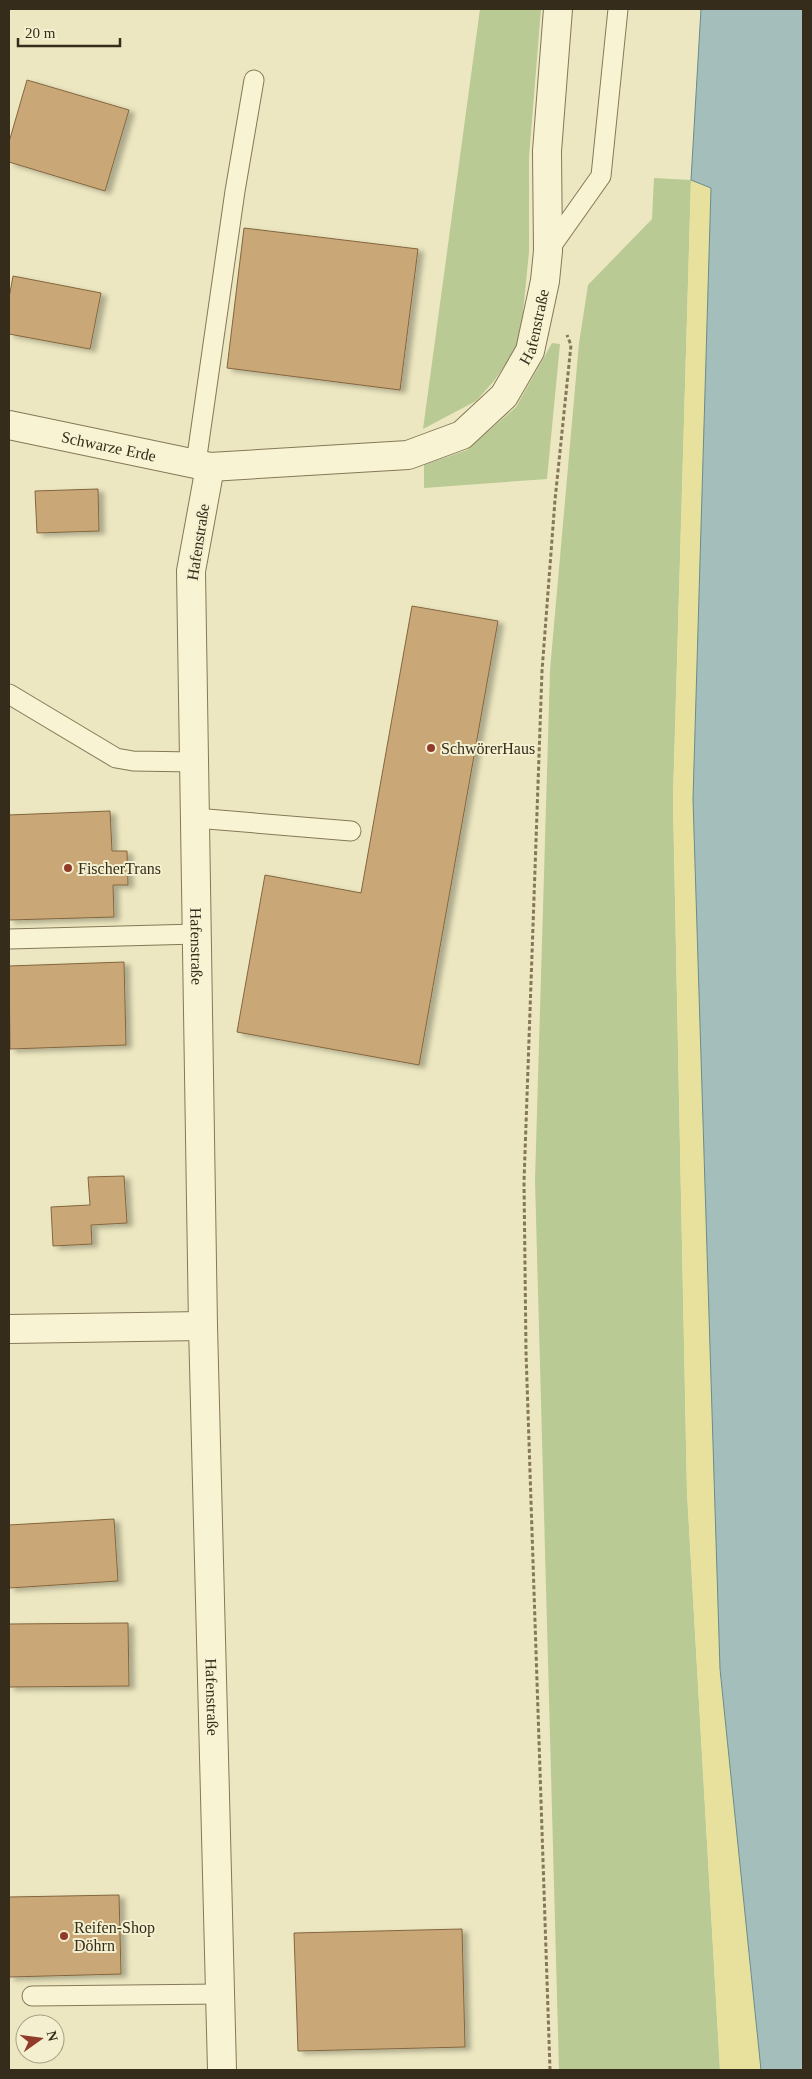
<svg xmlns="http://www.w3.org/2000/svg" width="812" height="2079" font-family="Georgia,serif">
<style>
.green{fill:#baca94}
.sand{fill:#e8e19d}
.water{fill:#a3bebb;stroke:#6a8c89}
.building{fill:#caa776;stroke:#83663f;filter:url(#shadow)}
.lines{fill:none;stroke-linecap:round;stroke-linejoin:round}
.service-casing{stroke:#857858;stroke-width:21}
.minor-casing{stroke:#857858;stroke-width:30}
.path{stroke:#857858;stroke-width:3;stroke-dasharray:4 2.5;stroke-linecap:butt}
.service{stroke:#f8f3d2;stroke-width:19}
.minor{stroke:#f8f3d2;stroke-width:28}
.poi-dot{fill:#923b2a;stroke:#f4f0cf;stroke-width:2}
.labels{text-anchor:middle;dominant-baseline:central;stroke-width:4;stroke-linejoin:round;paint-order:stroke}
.street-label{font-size:16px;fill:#352c1c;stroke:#f4f0cf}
.poi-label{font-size:16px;fill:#352c1c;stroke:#f4f0cf;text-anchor:start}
</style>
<defs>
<filter id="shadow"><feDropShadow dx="5.5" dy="3" stdDeviation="2.5" flood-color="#0004"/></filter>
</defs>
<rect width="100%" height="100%" fill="#ece7c0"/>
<path class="green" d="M480,9H541L529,157V252L520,343L494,381L476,401L423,429Z
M654,178L691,180L673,800L687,1492L720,2070H559L535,1180L550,670L579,343L588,285L652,219Z
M552,343L560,344L547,479L424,488V465L467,450L516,407Z"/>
<path class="sand" d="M691,180L711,188L693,799L720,1669L761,2070H720L687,1492L673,800Z"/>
<path class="water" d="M701,9H803V2070H761L720,1669L693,799L711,188L691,180Z"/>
<path class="building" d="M27,80L129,110L105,191L9,162V142Z
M244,228L418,249L400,390L227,368Z
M13,276L101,293L90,349L9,334V298Z
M98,489L99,531L37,533L35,491Z
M412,606L498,621L419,1065L237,1032L265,875L361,893Z
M110,811L112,851H127L128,885H113L114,917L9,920V815Z
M124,962L126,1045L10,1049L9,966Z
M124,1176L127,1223L91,1225L92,1244L53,1246L51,1207L90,1205L88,1177Z
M114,1519L118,1581L9,1588V1525Z
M128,1623L129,1686L9,1687V1624Z
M119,1895L121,1974L9,1977V1897Z
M462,1929L465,2047L298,2051L294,1933Z"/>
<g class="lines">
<g class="service-casing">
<path id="service" d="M548,251L601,176L618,9
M196,463L235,191L254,80
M9,694L116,758L133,761L194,762
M195,818L351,831
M9,939L197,934
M32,1996L220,1994"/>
</g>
<g class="minor-casing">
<g id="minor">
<path id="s1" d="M9,425L210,467L408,455L462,435L504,396L530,351L545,281L548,251L547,151L558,9"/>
<path id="s2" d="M210,467L191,571L203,1326L222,2070"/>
<path d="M9,1329L203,1326"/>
</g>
</g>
<path class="path" d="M550,2070L526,1352L524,1181L542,671L555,500L571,345L567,335"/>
<use href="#service" class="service"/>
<use href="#minor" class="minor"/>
</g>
<g class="poi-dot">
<circle cx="431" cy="748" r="5"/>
<circle cx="68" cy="868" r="5"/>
<circle cx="64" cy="1936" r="5"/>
</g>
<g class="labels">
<g class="street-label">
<text stroke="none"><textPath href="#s1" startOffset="595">Hafenstraße</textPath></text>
<text stroke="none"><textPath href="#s1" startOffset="102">Schwarze Erde</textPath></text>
<text transform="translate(198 542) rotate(-81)">Hafenstraße</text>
<text stroke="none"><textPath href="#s2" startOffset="481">Hafenstraße</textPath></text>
<text stroke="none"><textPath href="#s2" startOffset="1232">Hafenstraße</textPath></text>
</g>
<g class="poi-label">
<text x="441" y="748">SchwörerHaus</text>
<text x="78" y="868">FischerTrans</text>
<text x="74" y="1927">Reifen-Shop<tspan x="74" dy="18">Döhrn</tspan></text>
</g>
</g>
<rect width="812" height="2079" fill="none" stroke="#352c1c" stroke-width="20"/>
<g transform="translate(40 2039) rotate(76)"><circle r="24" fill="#f4f0cf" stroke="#a8a287"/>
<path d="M0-4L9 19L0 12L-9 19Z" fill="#923b2a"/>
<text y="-8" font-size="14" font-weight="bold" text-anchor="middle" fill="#352c1c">N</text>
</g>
<path d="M18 38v8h102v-8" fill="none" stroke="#352c1c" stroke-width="2.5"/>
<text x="25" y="38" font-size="15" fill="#352c1c" stroke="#f4f0cf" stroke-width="4" paint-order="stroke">20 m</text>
</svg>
